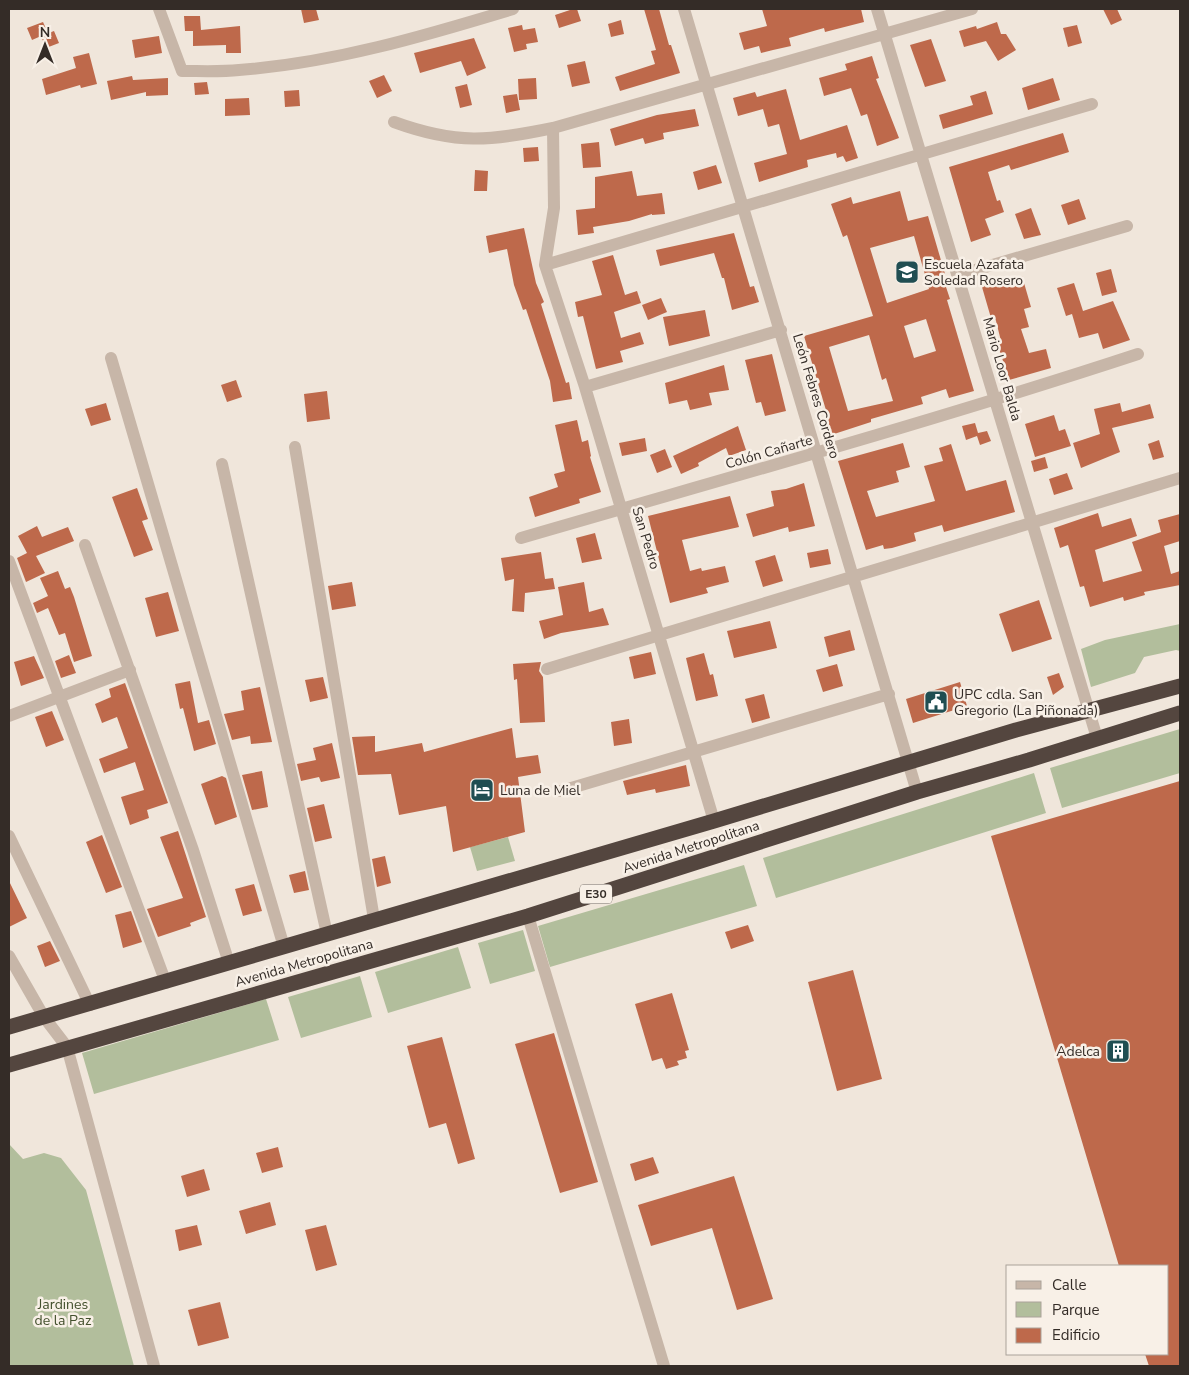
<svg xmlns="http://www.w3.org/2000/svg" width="1189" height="1375" font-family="'Nunito Sans',sans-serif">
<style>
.green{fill:#b2be9c}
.building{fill:#be694b;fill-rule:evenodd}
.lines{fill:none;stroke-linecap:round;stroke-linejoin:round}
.minor{stroke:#c7b6a8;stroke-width:12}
.highway{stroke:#54463f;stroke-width:15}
.labels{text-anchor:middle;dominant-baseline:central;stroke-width:5;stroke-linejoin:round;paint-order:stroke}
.shield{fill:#f8f0e7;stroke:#6f6761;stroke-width:1}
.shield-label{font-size:12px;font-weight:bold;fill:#342c27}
.poi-label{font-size:14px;fill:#342c27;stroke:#f8f0e7;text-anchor:start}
.street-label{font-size:14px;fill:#342c27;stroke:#f8f0e7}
.park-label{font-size:14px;fill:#43502d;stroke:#f8f0e7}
</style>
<rect width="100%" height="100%" fill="#f0e6db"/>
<path class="green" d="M1180,624V651L1176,650L1144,657L1135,673L1091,687L1081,649L1105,640Z
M1180,729V773L1062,808L1050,768Z
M1034,773L1046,813L776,898L763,858Z
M508,837L515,861L477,871L470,847Z
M744,865L757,906L550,967L538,926Z
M523,930L535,971L490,984L478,943Z
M458,947L471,988L388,1013L375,972Z
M360,976L372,1017L301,1038L288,997Z
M266,999L279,1040L94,1094L82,1053Z
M9,1144L23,1159L44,1153L61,1158L86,1190L134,1366H9Z"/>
<path class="building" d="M301,9H316L319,20L304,23Z
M573,9H577L581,21L559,28L555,15Z
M644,9H659L669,45H671L680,73L620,91L615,77L655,64L651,51L656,50Z
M762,9H861L864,22L825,32L824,28L789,38L791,46L773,50L761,53L759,46L744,50L739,33L767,26Z
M1103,9H1117L1122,20L1111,25Z
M184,16H200L201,30L240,26L241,53H226V45L193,46V31H185Z
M621,20L624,34L611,37L608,24Z
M43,22L48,33L32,40L27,28Z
M997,22L1001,34H1006L1016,50L998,61L986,41L964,47L959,31L976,26L977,29Z
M522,25L523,30L535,28L538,42L526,44L527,49L514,52L508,28Z
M1077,25L1082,43L1068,47L1063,28Z
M54,31L59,43L46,48L41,36Z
M159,36L162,53L135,58L132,40Z
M474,38L486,68L467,76L461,61L420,73L414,53Z
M931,39L946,81L925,87L910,45Z
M89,53L97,84L81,88L80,85L46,95L42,79L76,68L73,57Z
M872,56L879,78L876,79L899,138L877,146L867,114L861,116L851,88L824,96L819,78L847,70L845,64Z
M585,61L590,83L572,87L567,65Z
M384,75L392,91L377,98L369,81Z
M132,76L133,80L168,78V95L146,96V92L111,100L107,81Z
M536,78L537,99L519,100L518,79Z
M1053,78L1060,100L1028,110L1022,88Z
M207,82L209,94L195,95L194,83Z
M467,84L472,105L460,108L455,87Z
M786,89L800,140L847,125L858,158L846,162L843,156L837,158L836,153L807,160L808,167L759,182L754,163L787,154L779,124L768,127L763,109L738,116L733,98L755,92L757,97Z
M299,90L300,106L285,107L284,91Z
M986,91L993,114L943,129L939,115L973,105L970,96Z
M517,94L520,110L506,113L503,96Z
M249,98L250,115L225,116V99Z
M695,109L699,126L663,133L664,139L645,144L643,138L615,146L610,129L657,115Z
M1063,133L1069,152L1011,170L1009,165L988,172L997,201L1000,200L1004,212L985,219L991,235L971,242L949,167Z
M599,142L601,167L583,168L581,144Z
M538,147L539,161L524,162L523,148Z
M716,165L722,183L698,190L693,172Z
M475,170L488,171L487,191H474Z
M632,171L637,196L662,193L665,214L652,215V214L629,221L593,227L594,233L578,235L576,210L595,208V177Z
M900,191L908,221L928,216L945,274L942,275L950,299L947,300L974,391L949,398L946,389L921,397L923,404L871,419V422L831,435L826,418L828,417L804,336L873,316L847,235L843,237L831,204L851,197L853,204ZM914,236L929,289L887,303L870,248ZM926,319L936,351L914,358L904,326ZM869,335L882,380L886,378L893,401L848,411L829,347Z
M1079,199L1086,219L1068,225L1061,205Z
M1031,208L1041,235L1024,239L1015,214Z
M524,228L536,283L544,302L541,304L566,383L569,382L572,399L553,402L550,381L526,309L523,310L514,285L507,249L489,253L486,236Z
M734,233L750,287L754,286L759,302L732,310L724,278H722L714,253L660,266L656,250Z
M613,255L625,295L637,291L641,303L614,312L621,338L640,332L644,344L620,351L623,362L596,369L583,316L578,317L575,302L602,295L592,261Z
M1111,269L1117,292L1102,296L1096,273Z
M1022,276L1031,307L1024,309L1029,327L1021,329L1029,353L1046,349L1051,368L1009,380L997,342L1001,341L995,317L991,318L982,287Z
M1074,283L1083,311L1113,301L1130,340L1103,349L1098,333L1079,338L1072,314L1066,316L1057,288Z
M661,298L667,312L648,320L642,305Z
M705,310L710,336L669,346L663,317Z
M772,354L786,411L765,416L761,402L756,403L745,360Z
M724,365L729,390L709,393L712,405L690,410L687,400L669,404L665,383Z
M236,380L242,397L227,402L221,385Z
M327,391L330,419L307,422L304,394Z
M106,403L111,420L91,426L85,409Z
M1120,403L1122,412L1150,404L1154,418L1112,428L1120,452L1081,468L1073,443L1100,434L1094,409Z
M1054,415L1059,431L1065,429L1071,446L1035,457L1025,424Z
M577,420L582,442L588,440L591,456L590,457L601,492L579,499L580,503L535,517L529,497L558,487L554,474L565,471L555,425Z
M975,423L978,433L987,431L991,441L980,445L977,436L966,440L962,426Z
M738,426L746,450L729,456L726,448L698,463L699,466L681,474L673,456Z
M645,438L647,451L622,456L619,443Z
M1159,440L1164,457L1153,460L1148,444Z
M903,443L910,467L896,471L899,482L867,491L876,517L935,501L924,466L943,461L939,448L951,444L966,491L1006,480L1015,512L944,532L942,525L914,533L916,541L892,548L884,549L883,545L866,550L838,461Z
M665,449L672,467L657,473L650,455Z
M1045,457L1048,468L1034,472L1031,461Z
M1067,473L1073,489L1054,495L1049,479Z
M804,483L815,526L789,532L788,527L753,537L746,514L774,506L771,491L786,489Z
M137,488L148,519L142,521L153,550L134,557L112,497Z
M730,496L739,527L682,540L690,571L701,568L702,571L725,566L729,582L706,588L708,593L670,603L648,516Z
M1098,513L1102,527L1131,518L1137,536L1095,550L1103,582L1142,571L1132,542L1161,532L1158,520L1180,514V541L1164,546L1171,574L1180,571V585L1144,592L1145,595L1124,601L1123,597L1090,607L1084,586L1080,587L1068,545L1060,548L1054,528Z
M37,526L42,537L68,527L74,541L36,556L45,573L26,582L17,558L27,553L18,536Z
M595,533L602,559L582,563L576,538Z
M828,549L831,564L810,568L807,553Z
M541,552L545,579L553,578L555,589L525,593L524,612L512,611L514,579L505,581L501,558Z
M775,555L783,581L763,587L755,561Z
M58,571L65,589L70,587L74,597L92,656L74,662L65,633L59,635L48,608L37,613L33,603L48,596L40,578Z
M352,582L356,606L332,610L328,586Z
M584,582L589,612L603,608L609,625L561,633L544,639L539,621L563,615L558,587Z
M168,592L179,631L156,637L145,598Z
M1039,600L1052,639L1012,652L999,614Z
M770,621L777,648L734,658L727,631Z
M850,630L855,650L829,657L824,637Z
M651,652L656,674L634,679L629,657Z
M704,653L710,675L713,674L718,696L696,701L686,658Z
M69,655L76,673L61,678L55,661Z
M34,656L44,678L21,686L14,662Z
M541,662L539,671L543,677L545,722L520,723L517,679L514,680L513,664Z
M837,664L843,686L823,692L816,670Z
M1059,673L1064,687L1053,695L1047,677Z
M323,677L328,698L310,702L305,680Z
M190,681L198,723L209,720L216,744L194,751L183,708L180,709L175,684Z
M960,682L967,706L913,723L906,699Z
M125,683L168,803L147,810L149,818L130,825L121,797L144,790L135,762L104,773L99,759L128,748L117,717L102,723L95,704L111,697L109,689Z
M260,687L272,742L251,744L250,736L232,740L224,714L244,710L241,691Z
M764,694L770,718L752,723L745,699Z
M52,711L64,740L46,747L35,717Z
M629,719L632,743L614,746L611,722Z
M512,728L516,758L538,755L541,773L518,777L525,832L453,852L446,806L399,815L391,774L358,775L352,737L375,736V752L422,743L424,752Z
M332,743L340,778L321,782L319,777L301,781L297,764L316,760L313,748Z
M686,765L690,786L656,793L655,789L627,795L623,781Z
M262,771L268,807L252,810L242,775Z
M222,776L226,778L237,817L215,825L201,784Z
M1180,781V1366H1149L1145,1354H1168V1266H1119L991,836Z
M324,804L332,838L315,842L307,808Z
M178,831L206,917L190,923L191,926L158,937L147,909L183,898L160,837Z
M102,835L122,887L106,893L86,842Z
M385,856L391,883L377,887L372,859Z
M305,871L309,890L294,893L289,875Z
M9,881L27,918L9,927Z
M254,884L262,911L243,916L235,889Z
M131,911L142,942L123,948L115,915Z
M748,925L754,941L731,949L725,932Z
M50,941L60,961L45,967L37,946Z
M853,970L882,1079L837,1091L808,982Z
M672,993L689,1050L685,1051L687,1058L677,1061L679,1065L666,1069L662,1058L652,1061L635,1004Z
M554,1033L598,1182L560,1193L515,1044Z
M442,1037L475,1159L458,1164L446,1123L429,1128L407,1046Z
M278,1147L283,1167L262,1173L256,1153Z
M653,1157L659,1173L635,1181L630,1164Z
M204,1169L210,1190L187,1197L181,1176Z
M734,1176L773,1299L737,1310L712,1228L651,1246L638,1205Z
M270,1202L276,1225L246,1234L239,1211Z
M197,1225L202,1245L179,1251L175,1230Z
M326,1225L337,1265L316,1271L305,1230Z
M220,1302L229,1338L198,1346L188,1310Z"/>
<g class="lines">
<path class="minor" d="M159,9L182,71C201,71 221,72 239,70C333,63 424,36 513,9
M684,9L917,792
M877,9L1097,738
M394,122C457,145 490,141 553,128L972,9
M553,128L554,208L545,265L585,387L714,821
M545,265L1092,104
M958,275L1127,226
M111,358L284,947
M585,387L781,330
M295,447L374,919
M222,464L327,934
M521,538C727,478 934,421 1138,354
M85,545L193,850L229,963
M9,561L166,983
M547,669L1180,478
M9,716L130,670
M561,791L889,694
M9,836L90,1005
M528,916L664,1366
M9,956L44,1017L67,1047L154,1366"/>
<path class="highway" d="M9,1027L714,821L1016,730L1180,686
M9,1065L528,916L917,792L1029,760L1180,713"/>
</g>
<defs>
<g id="school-square" transform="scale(1.25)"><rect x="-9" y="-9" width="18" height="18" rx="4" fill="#204e52" stroke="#f8f0e7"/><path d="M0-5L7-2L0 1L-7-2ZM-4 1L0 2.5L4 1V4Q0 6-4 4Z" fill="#fff"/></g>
<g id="civic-square" transform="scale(1.25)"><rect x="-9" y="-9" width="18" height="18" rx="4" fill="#204e52" stroke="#f8f0e7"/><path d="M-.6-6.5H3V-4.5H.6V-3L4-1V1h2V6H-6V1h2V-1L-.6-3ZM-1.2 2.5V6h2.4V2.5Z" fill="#fff"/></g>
<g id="hotel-square" transform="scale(1.25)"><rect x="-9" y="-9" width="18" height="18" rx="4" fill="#204e52" stroke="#f8f0e7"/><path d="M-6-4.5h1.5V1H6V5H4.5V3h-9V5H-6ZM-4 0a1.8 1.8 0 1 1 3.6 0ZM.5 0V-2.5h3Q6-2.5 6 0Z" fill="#fff"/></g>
<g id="building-square" transform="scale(1.25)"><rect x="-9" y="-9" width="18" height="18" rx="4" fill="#204e52" stroke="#f8f0e7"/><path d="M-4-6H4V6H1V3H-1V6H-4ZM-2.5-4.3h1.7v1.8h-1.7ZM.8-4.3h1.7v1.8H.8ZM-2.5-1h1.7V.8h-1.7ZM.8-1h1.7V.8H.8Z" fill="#fff"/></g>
</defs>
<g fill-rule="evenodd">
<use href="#school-square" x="907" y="272"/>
<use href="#civic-square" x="936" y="702"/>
<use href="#hotel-square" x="482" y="790"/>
<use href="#building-square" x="1118" y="1051"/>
</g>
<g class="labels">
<rect class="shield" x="580" y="884.5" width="32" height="19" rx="4"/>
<g class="shield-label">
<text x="596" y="894">E30</text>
</g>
<g class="poi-label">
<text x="924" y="264">Escuela Azafata<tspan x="924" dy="16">Soledad Rosero</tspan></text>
<text x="954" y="694">UPC cdla. San<tspan x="954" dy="16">Gregorio (La Piñonada)</tspan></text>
<text x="500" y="790">Luna de Miel</text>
<text x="1100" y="1051" text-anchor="end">Adelca</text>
</g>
<g class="street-label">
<text transform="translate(1002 369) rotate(74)">Mario Loor Balda</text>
<text transform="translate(816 396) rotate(73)">León Febres Cordero</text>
<text transform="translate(769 452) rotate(-16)">Colón Cañarte</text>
<text transform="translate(646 538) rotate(73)">San Pedro</text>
<text transform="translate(691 847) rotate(-18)">Avenida Metropolitana</text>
<text transform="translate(304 963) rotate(-16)">Avenida Metropolitana</text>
</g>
<g class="park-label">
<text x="63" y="1304">Jardines<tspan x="63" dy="16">de la Paz</tspan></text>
</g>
</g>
<rect width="1189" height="1375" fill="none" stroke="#342c27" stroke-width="20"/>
<rect x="1006" y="1265" width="162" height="90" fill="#f8f0e7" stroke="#aaa29a"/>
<rect x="1016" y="1281" width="25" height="8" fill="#c7b6a8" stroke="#aaa29a"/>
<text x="1052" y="1290" font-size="15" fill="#342c27">Calle</text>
<rect x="1016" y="1302" width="25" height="15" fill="#b2be9c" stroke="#aaa29a"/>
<text x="1052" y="1315" font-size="15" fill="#342c27">Parque</text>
<rect x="1016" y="1328" width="25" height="15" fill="#be694b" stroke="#aaa29a"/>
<text x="1052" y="1340" font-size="15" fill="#342c27">Edificio</text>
<g transform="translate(45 45)" stroke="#f8f0e7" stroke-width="4" paint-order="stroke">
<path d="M0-4L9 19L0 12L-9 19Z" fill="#342c27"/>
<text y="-8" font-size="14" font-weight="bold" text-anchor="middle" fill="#342c27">N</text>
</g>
</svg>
